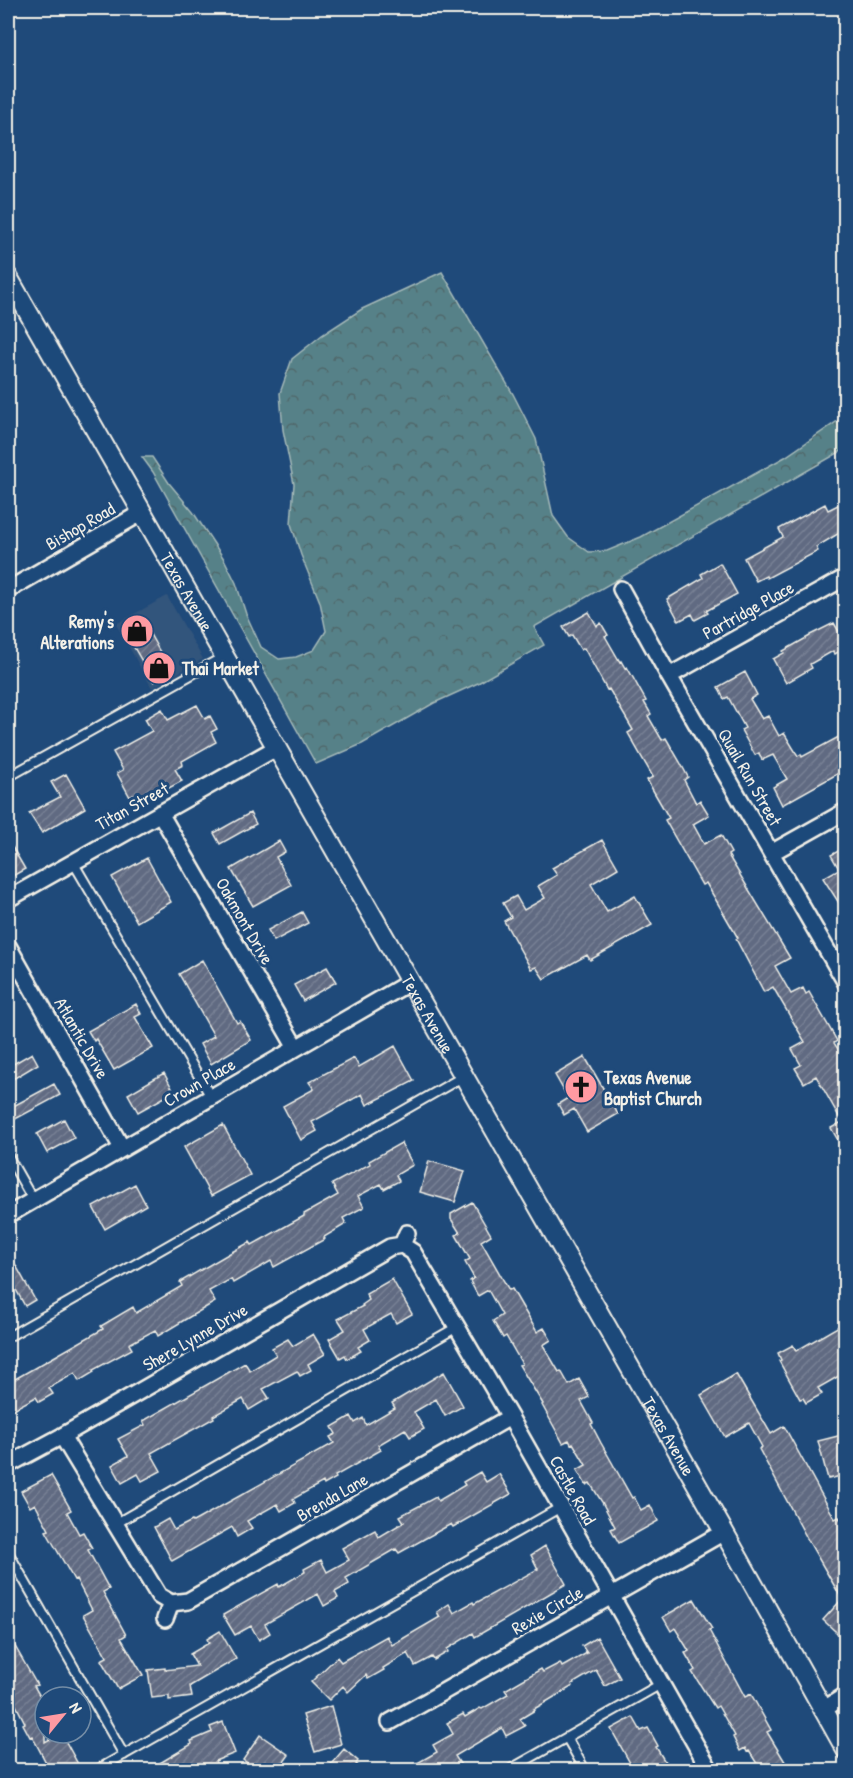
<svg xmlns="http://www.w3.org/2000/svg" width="853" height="1778" font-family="'Patrick Hand',sans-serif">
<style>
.built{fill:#32547c}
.forest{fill:url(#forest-crowns);stroke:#a5b9b8;stroke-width:1.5}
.building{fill:url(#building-hatch);stroke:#f4f1e8;stroke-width:1.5}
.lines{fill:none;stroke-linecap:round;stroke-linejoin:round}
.service-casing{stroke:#f4f1e8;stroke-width:12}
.minor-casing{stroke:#f4f1e8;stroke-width:20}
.tertiary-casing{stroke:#f4f1e8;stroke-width:22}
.service{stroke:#1f4a7a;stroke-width:8}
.minor{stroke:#1f4a7a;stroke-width:15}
.tertiary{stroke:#1f4a7a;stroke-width:18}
.labels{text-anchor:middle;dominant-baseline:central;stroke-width:6;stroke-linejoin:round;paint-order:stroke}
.street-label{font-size:18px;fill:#f4f1e8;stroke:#1f4a7a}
.poi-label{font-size:18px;font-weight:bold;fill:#f4f1e8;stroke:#1f4a7a;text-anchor:start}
</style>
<defs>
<pattern id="forest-crowns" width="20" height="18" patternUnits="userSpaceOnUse" patternTransform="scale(1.5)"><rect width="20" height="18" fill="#568188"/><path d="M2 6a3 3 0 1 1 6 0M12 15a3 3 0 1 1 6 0" fill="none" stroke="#50676a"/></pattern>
<pattern id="building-hatch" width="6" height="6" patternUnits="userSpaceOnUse" patternTransform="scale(1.5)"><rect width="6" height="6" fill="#606a82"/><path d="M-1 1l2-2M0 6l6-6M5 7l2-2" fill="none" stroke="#778094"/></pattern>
</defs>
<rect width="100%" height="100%" fill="#1f4a7a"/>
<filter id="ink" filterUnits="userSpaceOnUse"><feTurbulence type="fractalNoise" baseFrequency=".0167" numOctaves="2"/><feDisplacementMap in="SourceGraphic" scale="12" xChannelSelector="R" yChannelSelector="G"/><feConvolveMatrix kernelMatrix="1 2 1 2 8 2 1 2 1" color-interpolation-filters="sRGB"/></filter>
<g filter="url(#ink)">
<path class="built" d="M167,596L203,659L152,688L116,624Z"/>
<path class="forest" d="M442,272L513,394L536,439L553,516L568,537L589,552L607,551L641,537L785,457L845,416V449L534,627L544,645L478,683L434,703L362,744L316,764L153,472L142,457H152L169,483L193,512L224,559L236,583L246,614L261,647L279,659L296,657L314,650L326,631L320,602L301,555L291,524L294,484L283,430L280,393L292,359L322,335L362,309Z"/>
<path class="building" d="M846,501V529L816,547L818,551L767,578L766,576L756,581L744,558L783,537L779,529L825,504L828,510Z
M720,563L737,594L706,611L708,613L695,620L692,614L679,621L667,599L703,578L701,574Z
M589,612L597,626L601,623L608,635L605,636L620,662L621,661L625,668L627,667L646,701L644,702L651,714L648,716L662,740L666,738L680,762L688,777L684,780L696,803L700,800L709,815L693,824L704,844L721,835L731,853L728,855L790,958L775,966L791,994L803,988L806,994L809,992L837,1041L834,1043L846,1061V1154L831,1128L842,1122L816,1076L804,1083L795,1068L801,1065L792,1049L805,1042L773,987L764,992L736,939L738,938L706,883L702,885L665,820L669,818L647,780L653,777L628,733L633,730L609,689L607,690L584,648L581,650L572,635L569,637L563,627Z
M142,620L171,672L154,682L124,630Z
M834,623L845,642V648L835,654L833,651L810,664L812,668L786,683L773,659L784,653L783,651L810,636V635Z
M745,672L757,695L750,699L762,719L768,716L779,736L784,733L798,756L801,754L802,757L846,733V769L782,805L773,787L787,779L773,755L762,760L759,753L755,755L741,730L745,728L728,697L724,699L718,687Z
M197,705L205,719L210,716L217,729L211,732L216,742L182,761L183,765L175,769L182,781L139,804L134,795L130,797L117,773L123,770L113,752L152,731L145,719L162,709L168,720Z
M66,774L85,808L42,833L29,813L60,797L51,782Z
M250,813L256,824L220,844L214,833Z
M8,840L25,869L11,877L8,870Z
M602,840L618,868L591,884L607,912L635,896L652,925L590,960L587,955L544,979L536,967L531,969L504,921L511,917L503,903L516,896L524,910L545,898L538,886L557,875L552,868Z
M279,841L285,852L276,857L291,885L253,906L231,869Z
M846,847V914L823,878L839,869L831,855Z
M147,858L171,902L137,922L112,877Z
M302,912L308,923L274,941L268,930Z
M202,960L237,1023L240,1021L251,1040L211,1064L200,1044L214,1036L179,974Z
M327,967L336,982L303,1001L294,985Z
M136,1004L141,1014L135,1017L153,1048L114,1070L96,1039L94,1041L88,1031Z
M395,1046L414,1081L367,1105L362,1094L312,1122L317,1131L301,1140L283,1106L314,1089L309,1082L354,1058L359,1067Z
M32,1053L38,1064L8,1082V1067Z
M585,1057L618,1114L587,1132L574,1109L564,1115L558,1104L568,1098L555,1075Z
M164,1073L174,1092L138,1112L128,1094Z
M54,1084L60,1095L8,1123V1109Z
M64,1119L74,1138L47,1153L37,1134Z
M223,1125L250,1175L211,1196L184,1147Z
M401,1143L413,1165L396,1175L399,1181L384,1189L381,1184L358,1196L364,1207L343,1218L346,1224L324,1237L325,1239L274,1267L271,1261L233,1283L231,1279L209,1291L215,1302L191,1316L158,1336L155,1330L129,1344L132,1349L93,1370L94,1372L79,1381L75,1373L49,1388L53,1394L39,1402L36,1397L8,1412V1383L103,1329L101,1326L133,1307L136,1313L182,1286L180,1282L230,1253L250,1242L252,1245L304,1216V1214L338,1195L332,1184L370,1164L369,1161Z
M429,1161L465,1171L455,1202L420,1192Z
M135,1184L146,1205L105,1229L93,1207Z
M472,1202L491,1235L481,1241L509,1290L512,1289L537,1332L544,1328L551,1340L543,1345L559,1372L561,1371L569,1385L579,1379L589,1397L581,1401L593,1423L591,1424L601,1443L632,1498L634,1497L641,1510L650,1505L658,1521L619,1543L611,1529L615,1527L602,1502L590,1483L586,1485L577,1470L586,1465L573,1443L571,1444L569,1440L563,1443L542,1405L543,1404L519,1365L522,1364L506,1336L503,1338L493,1321L502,1315L488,1290L478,1296L470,1281L474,1278L465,1262L470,1259L456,1235L460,1233L451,1219V1214Z
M8,1251L35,1300L25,1306L8,1275Z
M392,1279L412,1314L396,1323L391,1314L364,1329L370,1340L358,1347L361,1351L347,1359L345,1355L340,1358L329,1339L345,1330L338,1319L363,1306L362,1305L369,1300L366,1294Z
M846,1322V1372L818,1388L822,1394L806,1403L803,1398L800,1399L779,1361L781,1360L778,1353L793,1345L796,1351Z
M313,1334L325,1354L308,1364L311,1370L300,1376L297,1371L263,1389L269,1398L249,1410L243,1399L213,1416L214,1418L151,1453L161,1471L142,1481L138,1474L122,1483L112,1465L128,1456L118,1439L145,1425L143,1421L245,1363L250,1371L276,1355L272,1348L288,1339L293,1346Z
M444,1372L463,1406L445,1416L436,1399L414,1412L424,1429L410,1437L405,1429L378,1445L381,1450L335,1476L336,1478L324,1485L323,1482L293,1499L295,1503L281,1511L277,1504L247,1521L252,1528L237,1537L232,1527L172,1561L154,1527L168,1519L174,1530L192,1521L193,1522L334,1443L330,1437L336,1434L332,1427L351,1416L355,1423L363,1418L366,1425L395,1408L392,1403Z
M736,1374L771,1434L784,1426L835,1519L839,1517L846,1528V1641L823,1620L842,1599L809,1542L759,1449L762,1447L749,1423L725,1437L701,1395Z
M846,1434V1475L828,1479L818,1441Z
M480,1472L486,1482L499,1474L511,1494L453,1527L451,1524L399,1553L396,1549L346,1578L349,1584L335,1592L338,1598L324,1606L318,1594L265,1624L270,1633L259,1640L251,1626L235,1635L223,1615L278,1584L279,1587L305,1572L304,1569L321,1560L327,1572L349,1560L342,1548L375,1530L379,1537L404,1522L400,1516L436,1497L438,1501L465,1485L463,1482Z
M51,1475L71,1510L67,1512L79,1534L83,1532L92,1548L88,1550L109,1589L103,1592L126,1635L121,1638L143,1675L118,1689L101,1660L107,1657L83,1615L92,1610L76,1579L74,1580L46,1531L49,1530L35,1504L30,1507L21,1491Z
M545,1546L566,1584L475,1637L473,1633L447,1649L448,1652L434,1660L432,1657L415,1666L408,1653L383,1668L384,1670L368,1679L366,1675L348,1692L343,1686L329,1700L311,1682L337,1657L341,1662L387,1636L392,1645L440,1617L437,1612L449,1604L454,1613L473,1602L474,1604L538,1569L531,1555Z
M694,1599L712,1629L709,1630L745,1697L751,1694L771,1730L767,1732L790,1770H761L749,1751L747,1752L745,1748L740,1751L733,1737L735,1736L718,1706L715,1708L692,1672L695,1670L685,1653L689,1651L675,1628L671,1631L663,1617Z
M220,1631L236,1659L190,1686L192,1697L169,1700V1696L152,1698L148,1670L165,1668V1670L197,1666L190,1654L209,1643L207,1639Z
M8,1634L37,1685L34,1686L45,1705V1742L61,1733L79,1766L72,1770H50L32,1736L30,1737L23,1724L25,1723L8,1689Z
M597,1637L620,1678L605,1686L596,1670L572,1684L573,1686L534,1709L535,1710L520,1719L525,1726L506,1736L502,1728L455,1756L464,1770H405L437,1752L433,1745L453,1734L447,1723L463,1714L465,1717L480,1708L482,1709L508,1694L505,1690L541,1669L543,1672L560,1663L562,1667L587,1653L582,1646Z
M331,1706L341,1744L315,1752L303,1715Z
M633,1717L641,1731L648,1728L658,1746L656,1747L670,1770H634L611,1729Z
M223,1722L235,1753L215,1761L217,1765L202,1770H148L192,1744L191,1741L212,1732L210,1727Z
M260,1735L289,1755L278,1770H258L243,1760Z
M344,1749L358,1761L356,1764L364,1770H326Z"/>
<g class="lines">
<g class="service-casing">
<path id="service" d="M8,777L223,657
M73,862L211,1097
M8,1156L33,1200
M8,1337L464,1076
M115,1524L457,1327
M8,1552L124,1755
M567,1738L585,1770
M97,1770L561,1507
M509,1770L661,1684"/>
</g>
<g class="minor-casing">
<path id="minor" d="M621,589L669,676L846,983
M8,590L141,513
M669,676L846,577
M160,813L296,1048
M771,853L846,811
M8,899L276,748
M8,946L122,1148
M8,1215L410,982
M407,1233L402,1245L413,1252L510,1417L710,1770
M62,1436L159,1596L171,1603L165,1619
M8,1465L62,1436L390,1247L402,1245
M171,1603L188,1601L510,1417
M823,1710L846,1695
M390,1722L724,1532"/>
</g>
<g class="tertiary-casing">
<g id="tertiary">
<path id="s1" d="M8,277L724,1532L846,1750"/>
</g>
</g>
<use href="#service" class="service"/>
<use href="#minor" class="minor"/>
<use href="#tertiary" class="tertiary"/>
</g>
</g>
<defs>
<g id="shop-disc" transform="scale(1.725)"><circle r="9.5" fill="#ff9aa2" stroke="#1f4a7a"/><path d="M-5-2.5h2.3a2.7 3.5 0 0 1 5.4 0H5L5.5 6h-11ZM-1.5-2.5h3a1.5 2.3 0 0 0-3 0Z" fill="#111"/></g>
<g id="church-disc" transform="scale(1.725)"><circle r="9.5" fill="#ff9aa2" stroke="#1f4a7a"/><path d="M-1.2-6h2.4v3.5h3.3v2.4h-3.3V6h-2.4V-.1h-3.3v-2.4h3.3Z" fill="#111"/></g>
</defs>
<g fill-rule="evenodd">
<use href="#shop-disc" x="137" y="631"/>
<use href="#shop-disc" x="159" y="668"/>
<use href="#church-disc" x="581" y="1087"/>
</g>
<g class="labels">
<g class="street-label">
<text transform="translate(80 526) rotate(-30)">Bishop Road</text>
<text stroke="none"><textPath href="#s1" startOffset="362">Texas Avenue</textPath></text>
<text transform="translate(748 610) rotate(-29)">Partridge Place</text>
<text transform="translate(750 777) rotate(60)">Quail Run Street</text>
<text transform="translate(132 806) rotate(-29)">Titan Street</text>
<text transform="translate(245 921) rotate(60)">Oakmont Drive</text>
<text stroke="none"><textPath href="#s1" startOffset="848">Texas Avenue</textPath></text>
<text transform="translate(82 1038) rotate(60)">Atlantic Drive</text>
<text transform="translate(199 1082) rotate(-30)">Crown Place</text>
<text transform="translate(195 1337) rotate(-30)">Shere Lynne Drive</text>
<text stroke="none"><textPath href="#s1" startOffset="1334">Texas Avenue</textPath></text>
<text transform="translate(573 1490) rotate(61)">Castle Road</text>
<text transform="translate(332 1497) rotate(-30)">Brenda Lane</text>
<text transform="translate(547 1610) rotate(-30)">Rexie Circle</text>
</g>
<g class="poi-label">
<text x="114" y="621" text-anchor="end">Remy's<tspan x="114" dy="21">Alterations</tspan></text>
<text x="182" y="668">Thai Market</text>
<text x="604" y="1077">Texas Avenue<tspan x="604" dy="21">Baptist Church</tspan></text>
</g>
</g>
<rect width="853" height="1778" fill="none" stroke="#1f4a7a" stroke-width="30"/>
<rect x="15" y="15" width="823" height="1748" fill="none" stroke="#f4f1e8" stroke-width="2" filter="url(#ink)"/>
<g transform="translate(63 1715) rotate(60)"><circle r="28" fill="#1f4a7a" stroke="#748da6" stroke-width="1.5"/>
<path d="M0-4.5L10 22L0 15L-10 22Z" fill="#ff9aa2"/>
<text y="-9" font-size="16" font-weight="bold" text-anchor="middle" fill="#f4f1e8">N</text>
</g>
</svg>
